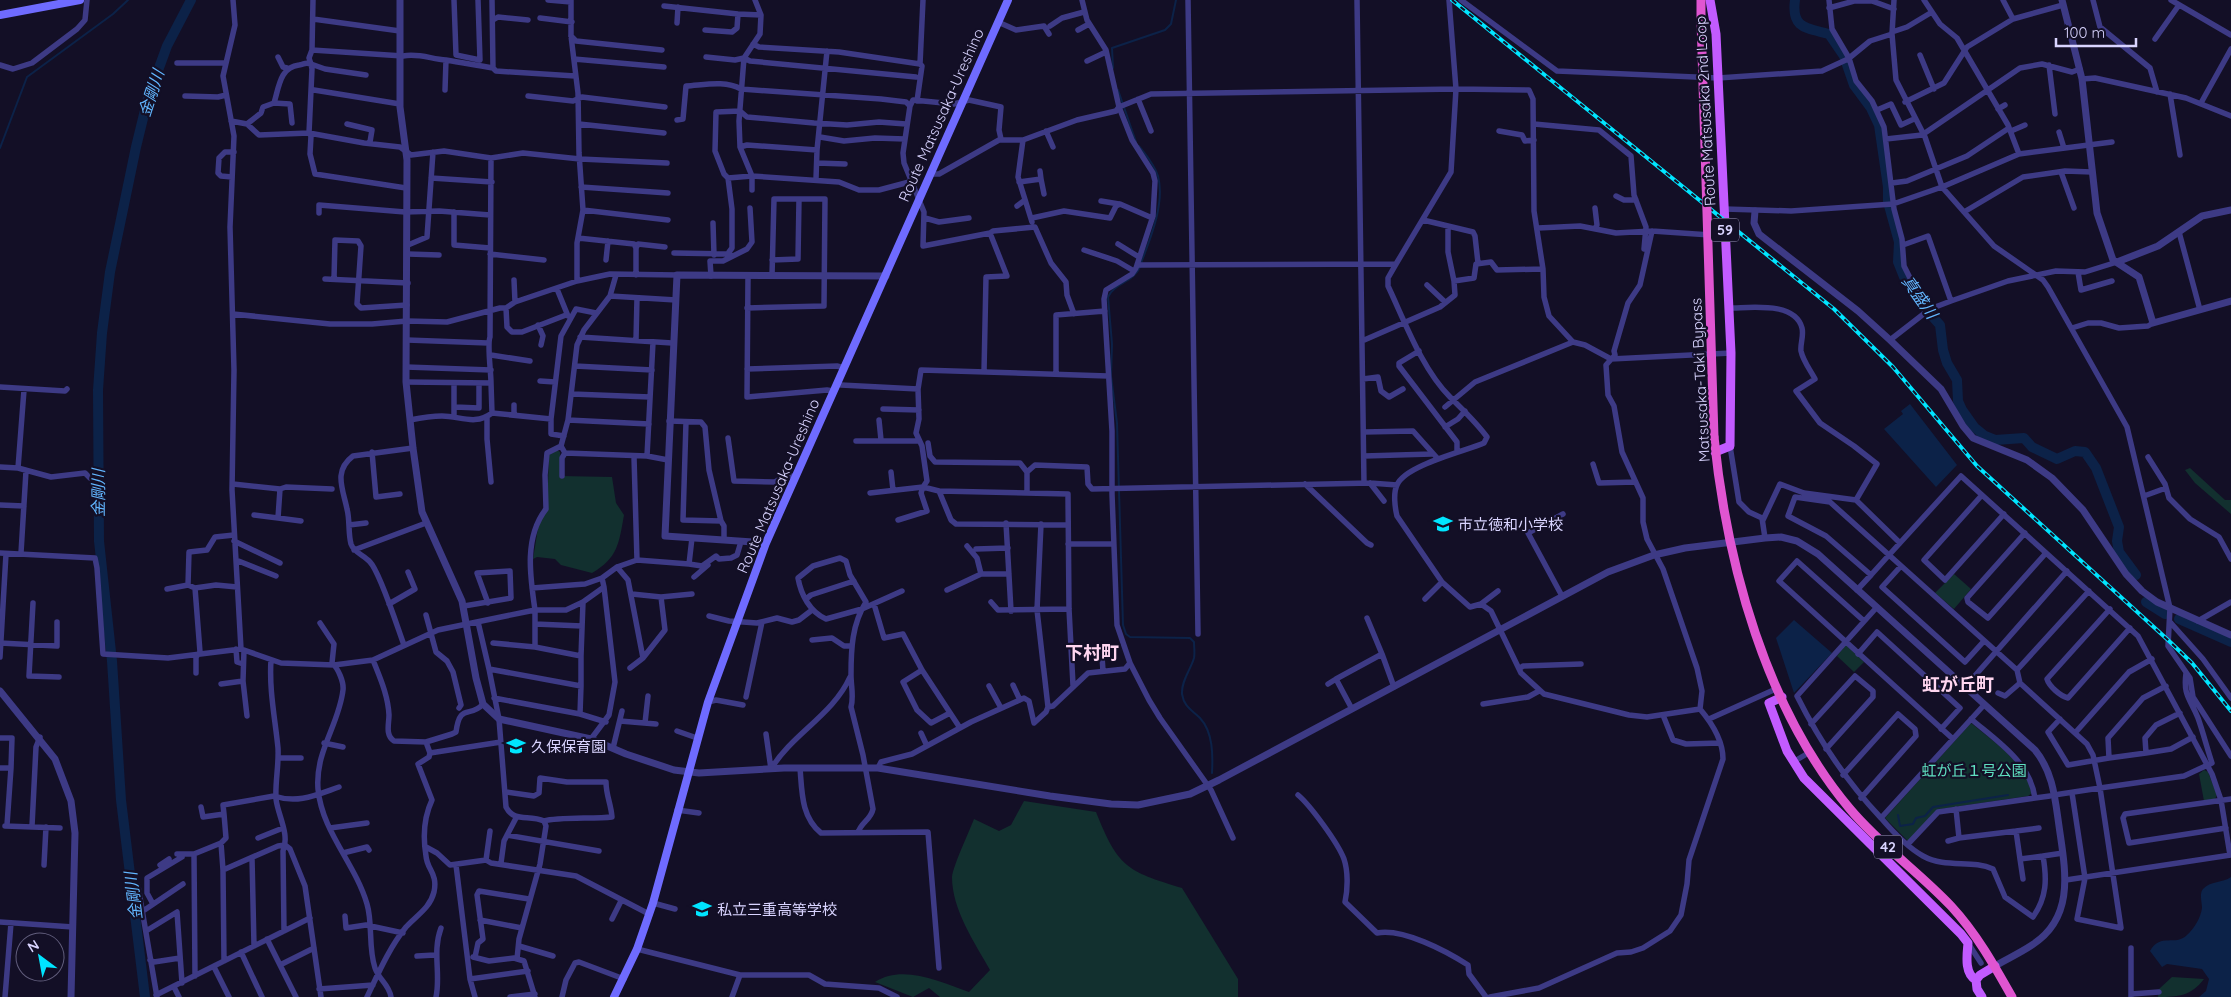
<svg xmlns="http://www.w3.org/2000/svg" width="2231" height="997" font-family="Quicksand,'Noto Sans JP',sans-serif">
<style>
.green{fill:#12302f}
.water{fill:#0c2248}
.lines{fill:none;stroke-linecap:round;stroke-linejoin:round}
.stream{stroke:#0c2248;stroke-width:2}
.river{stroke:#0c2248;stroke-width:10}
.minor{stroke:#3d3a85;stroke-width:5.5}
.tertiary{stroke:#3d3a85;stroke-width:7}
.secondary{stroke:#6f6bff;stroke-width:8}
.primary{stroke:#c25bff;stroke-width:9}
.trunk{stroke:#e055d1;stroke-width:9}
.rail-casing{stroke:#00e5ff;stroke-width:4}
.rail{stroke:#130f26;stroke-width:2;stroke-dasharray:5.5;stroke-linecap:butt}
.trunk-bridge{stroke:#e055d1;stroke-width:9}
.labels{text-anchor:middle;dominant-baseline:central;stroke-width:4.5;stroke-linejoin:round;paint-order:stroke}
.shield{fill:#130f26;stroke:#9e99be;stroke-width:1}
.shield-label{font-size:14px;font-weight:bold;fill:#d9d4ff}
.street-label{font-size:15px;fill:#d9d4ff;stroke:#130f26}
.poi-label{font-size:15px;fill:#d9d4ff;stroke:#130f26;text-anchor:start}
.park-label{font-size:15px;fill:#5fe0c0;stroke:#130f26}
.water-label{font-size:16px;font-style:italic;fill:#62b6ff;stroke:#130f26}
.quarter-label{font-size:18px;font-weight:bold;fill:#ffd6f0;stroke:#130f26}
</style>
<rect width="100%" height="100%" fill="#130f26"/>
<path class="green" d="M557,450L560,452V476L612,477L616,503L624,515C619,543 618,558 592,573L561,565L555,559L537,557L533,559L539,522L547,512L549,455Z
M2190,468L2225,500H2231V514L2195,483L2185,470Z
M1954,574L1971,589L1954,609L1935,593Z
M1846,645L1864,662L1854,672L1837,656Z
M1971,723C1995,743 2024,761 2032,793L2028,796L1941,809L1908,841L1885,818Z
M2204,770L2208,772L2217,795L2215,799L2204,801L2199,774Z
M1024,801L1096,812C1118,867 1126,871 1182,888L1238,979V997H940L929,988L913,997L875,982C903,964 940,982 969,992L990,970C975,943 952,910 952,877C953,866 969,832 974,819L999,831L1011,825Z
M2172,977L2204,979C2191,996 2178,997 2158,997L2159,989Z"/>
<path class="water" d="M1910,404L1957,465L1936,487L1884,429L1903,414L1901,411Z
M1794,620L1832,653L1794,693L1776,638Z
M2231,877V997H2199L2206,991L2209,979L2202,969L2167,964L2162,967L2150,951C2161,932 2175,947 2187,935C2194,929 2201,917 2202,908C2202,902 2199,894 2203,889C2210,881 2223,883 2231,877Z"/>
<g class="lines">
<path class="stream" d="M1113,68L1112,48L1165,30L1171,24L1176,0
M1118,90L1136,142
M1139,146C1146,155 1154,164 1158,176C1165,203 1151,237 1141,263
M0,148L27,77L113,14L128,0
M1140,267C1134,282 1114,283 1108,297L1112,344L1111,376L1117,423L1123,625L1126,634L1130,637L1190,638L1194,642C1194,647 1195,653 1194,658C1191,669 1181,681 1182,694C1184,707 1192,710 1200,718C1213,732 1213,755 1212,773
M1898,815L1900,826L1913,824L1916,818L1925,816L1933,807L2008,795"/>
<path class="river" d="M1795,0C1791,29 1807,28 1829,34L1844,56L1854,85L1871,108L1879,125L1888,187V202L1899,242L1898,262L1904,277L1923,306L1940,325L1943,350L1947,363L1957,380L1958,401L1962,410L1974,427L1985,436L1995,440L2024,438L2032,447L2057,459L2075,451L2085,452L2096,468L2119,527L2117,541L2119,552L2136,575
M2146,602L2165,614
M2179,619L2231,642
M145,997L121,800L112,661L99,541L98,390L102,333L110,272L136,147L148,98L167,46L191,0"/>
<path class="minor" d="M233,0L235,25L223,76L234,136L230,227L234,370L232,490L241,649
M313,0L312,50L309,58L311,64L325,69L366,75
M454,0L456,55L480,60L478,0
M492,0L493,68
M548,0L571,2
M571,0V36L578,93L579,153L583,210L577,243V281
M755,0L761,15L760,34L744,58L739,121L740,147L752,176L839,182L859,190H879L913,181
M1082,0L1087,20L1106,50L1119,107L1132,140L1153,173L1155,181L1153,216L1136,268L1132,274L1106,290L1104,299L1112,431V494L1117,625L1130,663L1149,700L1160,718L1211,790L1233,838
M1188,0L1198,634
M1357,0L1364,483
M1449,0L1456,89L1451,172L1396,264L1388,278V286C1405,322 1422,369 1450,397C1463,410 1476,422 1487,437L1484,443C1466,451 1405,465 1397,485C1393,493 1395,508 1397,516L1442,582L1470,607L1481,604L1491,611L1521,673L1544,694L1629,715L1647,717L1700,709
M1461,0L1557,71L1718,78L1822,71L1848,59L1870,41L1892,34
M1829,0L1832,29L1849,58L1856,81L1872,101L1884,127L1894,209L1902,239L1904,266L1913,284L1931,308
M1894,0L1892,34L1896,80L1925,137L1942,187L1994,246L2043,280L2048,287L2127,427L2170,608L2168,646L2190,678L2193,697L2231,756
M1924,0L1940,24L1957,38L2008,125L2019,154
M2003,0L2013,19
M2093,0L2100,27L2150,68L2157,92
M2171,0L2231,35
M664,6L738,14L761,15
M1829,8L1854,1H1872L1894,9
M540,18L572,22
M313,19L400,31
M493,20L498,17L528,20
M998,22L1016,30L1044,26L1049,34
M677,23L678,7
M1050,26L1062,18L1084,12
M705,30L732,32L737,28L738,14
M1078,30L1089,24
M1892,32L1907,27L1932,12
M571,36L576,41L662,50
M2155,39L2179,5
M753,44L759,47L839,52L920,64
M312,50L403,56C419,53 431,59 446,60C462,63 477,65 493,68L496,71L575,76
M1920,55L1934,89
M278,57L283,67L287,68
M706,57L735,60L744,58L750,61L916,77
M574,59L664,67
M1087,61L1106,52
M177,63H224
M0,65L13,69L32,63L77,29L85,20L87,0
M2049,65L2055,114
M2082,79L2095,78L2186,98L2231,116
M314,90L400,104
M445,90L446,60
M2170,94L2180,155
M185,96L218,97L226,95
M528,96L573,101L582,97L665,107
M1138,99L1151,131
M917,101L922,66L920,64L923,0
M1905,102L1944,83L1967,47L2013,19L2063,5
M2201,103L2231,49
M1998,109L2005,105
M1877,110L1891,104L1901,125L1914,119
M677,120L683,119L686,86C704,85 725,80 741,89L881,99L906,102L910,106
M231,121L247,124L259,135L309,133L364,143L400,147L411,155L444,151L491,158L523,153L580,159L667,163
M292,123L290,104L274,103C279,87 280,67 299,65C305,64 305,62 311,64L312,69L309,133L311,136L310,154L315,174L406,188
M247,124L261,113L263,107L274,103
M347,124L372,130L370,142
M579,124L664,133
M1534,124L1599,130L1631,156L1634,195L1646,227L1644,249
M1046,131L1053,147
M1499,131L1522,135L1525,141L1534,140
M2011,131L2025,125
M2059,132L2064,148
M820,137L844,141L875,138L905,139
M1886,139L1922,135L2020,68L2042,64L2072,72L2080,69
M1023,140L1018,177L1032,222
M740,147L747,145L817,150L816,179
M817,150L827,51
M817,163L845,164
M2061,172L2074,208
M931,174H939L999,140H1023L1077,120L1116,111L1119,107L1151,94L1456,89L1529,90L1533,99L1534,211L1543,269L1544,297L1549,316L1573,342L1585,345L1611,359L1731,353
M232,177L221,176L218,173L219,158L225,152H234
M431,178L492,182
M728,178L752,176V190
M1041,179L1044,194
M1019,182L1041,179L1040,171
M1892,183L1907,181L1967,156L2009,128
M581,187L668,193
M1616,196L1624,200H1636
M1101,201L1119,204
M1017,206L1025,200
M1725,209L1791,211L1893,204L1942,187L2019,154L2112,142
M583,210L668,220
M454,212V245L490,248
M1964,212L2023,177L2065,171L2092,172
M319,213V205L405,212L439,211L490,215
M925,218L939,222L969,218
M1032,218L1064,211L1110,218L1116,206L1120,204L1150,217L1153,216
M1423,220L1473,232L1475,236L1478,263
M713,223L714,255
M1448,227V252L1454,281
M1538,228L1580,226L1616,233L1652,231L1725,236
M1595,229L1597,225L1595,208
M2179,232L2200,310
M990,233L993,231L1035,227L1051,263L1066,282L1067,295L1074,314
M578,238L634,244L636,248V275
M1118,244L1139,257
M408,245L427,237L433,152
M1903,245L1928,236L1951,301
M636,248L638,244L665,247
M1084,250L1117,261L1134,271
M729,252L732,248V209L728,178L724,174L715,151L716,112L740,111L747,117L814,123L847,125L879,122L906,124
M674,253L730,254
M408,254L439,255
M490,254L544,260
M606,260L608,241
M772,260L798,259L799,199
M1137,265L1396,264
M2078,272L2081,290L2112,281
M616,275L610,296L584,330L577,345L568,420L561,446L565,453L647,456L668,460
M711,276L710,261H723L747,249L752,242L750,208
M748,277L747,397L827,390L833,391
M325,279L408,283
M334,279L335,240L358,241L361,246L357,304L361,308L407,305
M514,280L515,302
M1427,285L1445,302
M557,289L568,316
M610,296L676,300
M506,308L507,327L512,332H522L566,315
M747,308L824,306L825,199H774L772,276
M1729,308C1750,308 1795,301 1802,328C1804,336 1800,344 1801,351C1803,361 1811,371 1815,379L1796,391L1820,423L1854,446L1877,464L1856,500L1900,543
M233,314L330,324H372L407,321L447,322L500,308H506L515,302L577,281L610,274L677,275
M538,325L543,336L541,345
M2072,328L2088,323H2101L2119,328L2148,326L2153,323
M580,337L672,343
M407,340L488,343
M636,340L637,298
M1890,340L1930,309L1951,301L2008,281L2056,271L2085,272L2117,262
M1362,341L1440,307L1455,295L1454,281L1474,278L1476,264L1491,262L1497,270L1543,269
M1419,351L1399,363V366L1457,442V450
M491,355L530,361
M575,366L652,370
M406,367L491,370
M747,369L837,366L844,368
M984,372L986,277L1007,276L990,233L923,246L924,212L904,163L903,153L910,106L913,100L954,104L969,100L1001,107L999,130L1001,139
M1056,373V315L1105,311
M1363,379L1378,377L1381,391L1389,397L1403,389
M540,381L555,382
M406,382L491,383C491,372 487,344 490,337L491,158
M454,383V417
M491,383L492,413
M841,385L918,389L919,419L916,433L922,446L927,481L923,487L870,493
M0,387L65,391L67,389
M918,389L921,370L1108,376
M572,394L650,397
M455,407L479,408V383
M1445,407L1475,382L1573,342
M883,409L919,410
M514,415V405
M487,417V439L491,482
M551,419L561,336L576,309L596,313
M410,420C420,418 431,416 442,416C460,416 475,426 492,413L551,419V434L564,436
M568,420L649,424
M879,420L881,440
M669,421L701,422L705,427L709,470L721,521
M686,422L683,520L721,521L724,526V539
M1445,427L1458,419L1465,411
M1364,432L1413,431L1438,459
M728,438L734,481L775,482L787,475L796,477
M856,441H919
M928,443L930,456L935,462L1020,463L1027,472L1035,465L1087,467L1088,484L1092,489L1370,483L1397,485
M1730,446L1739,502L1749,512L1762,518L1765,538
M372,452L376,497L400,494
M647,456L653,342
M1364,456L1432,454
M634,457L637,560
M2148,457L2165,484L2169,498L2190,519L2219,537L2231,559
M1593,464L1599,483L1635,482
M0,467L18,468L51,477L85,473L90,478
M18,468L24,390
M891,472L893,490
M1027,472V493
M562,476V458L565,453
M1370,483L1384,501
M233,484L280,489L286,487L332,489
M1305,484L1367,543L1371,545
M280,489L278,518L301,521
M1982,495L1924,560L1945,580L2004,514
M2144,496L2166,488
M0,505L24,506
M254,515L278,518
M898,520L927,511L921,493L923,487L939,491
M1763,520L1780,484L1804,493L1856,500
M1006,523L1011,611
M349,525L366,523
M1067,525L956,524L951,520L939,491L1068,494L1069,609L1073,685
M2025,533L1967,598L1968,602L1988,618L2046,553
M234,541L280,563
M1068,544H1113
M967,546L977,558L981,574
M976,549L1008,548
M354,550L426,523
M0,553L95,558L97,568L103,654L168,658L241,649L281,663L334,665L373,660L438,630L535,610C530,576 524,537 546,509L545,475L547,453L561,446
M21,553L26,471
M236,560L276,576
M689,564L702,566L716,556L719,559L731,558L737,555L740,545
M1901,566L1882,587L1965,662L1984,641
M617,567L628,580L643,658L665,630L661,597L632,594
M694,577L708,565
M188,585L189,552L207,550L215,537L234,535
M195,588L216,585L237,587
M532,588L585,584L602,578L617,567L637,560L689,564L692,538
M167,589L188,585L195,588L200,652L196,657V673
M947,590L981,574H1009
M1857,590L1871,575L1826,536L1788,516L1795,497L1830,502L1889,555L1871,575
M1562,596L1528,533L1563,514
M661,597L692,594
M806,599L811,595L854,581
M1425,599L1442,582
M991,602L998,610L1069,609
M33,603L29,676L59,677
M389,604L415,589L408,572
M874,604L884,638L903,634L922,670L960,728
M1481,604L1498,591
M464,606L511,598L510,571L477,573L488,603
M1877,607L1797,696C1820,742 1846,781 1881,818C1893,832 1907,847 1923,856C1946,869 1972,859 1993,869L2005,897L2033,917C2047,897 2047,879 2043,856L2063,853
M2110,609L2047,679C2049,686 2060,696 2068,698L2130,628
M426,615L436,652L447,661L453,672L461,705L459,708
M709,616L729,621L757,623L777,618L792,622L799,620L812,610
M1367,618L1382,654
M1864,621L1797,561L1779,581L1953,739L1984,705
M2198,621L2231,602
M478,622L489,669
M2170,622L2203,659L2231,698
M320,623L334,644L332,663C338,668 344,682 343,690C339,725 315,751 318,789C322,832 355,863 367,904C373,924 368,947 375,968C379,980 389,984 391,997
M535,624L582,626
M812,640L832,638L844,646H852
M0,643L57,646V622
M493,643L535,647V610H566L583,602
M404,645C398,629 380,572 370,562C364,555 354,553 351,544C348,533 350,520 347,509C343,489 333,471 353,456L413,448
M535,647L581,656L583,602L604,587L602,578
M236,649L237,662L243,664
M1858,654L1877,632L1960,708L1941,729
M1102,656L1103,671
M0,657L6,554
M271,660C269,690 275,718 278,748C279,765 275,782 276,799C278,816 290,834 283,851L284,931
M373,660C380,678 388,695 389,715C389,724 385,735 394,741L426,742L452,734L456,732C460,702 470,719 483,704
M630,668L643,658
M1519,669L1523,666L1581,664
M922,670L903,682L917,710L931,723L950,713
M2017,670L2089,591
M1336,679L1382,654L1394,687
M243,681L244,650
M2020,683L2087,744L2093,755L2100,788L2054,795
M221,684L243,681L247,716
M1328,684L1336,679L1352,709
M1013,685L1020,700
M989,686L1001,708
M1965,687L2067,571
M1998,693L2005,696L2020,683L2017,670L1889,555L1961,476L2138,636L2212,774L2221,800L2230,855
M746,697L762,622
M494,698L580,714L606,722
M708,702L716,700L743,705
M1483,704L1528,697L1539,691
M1048,707L1053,706L1088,673L1125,669L1130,663
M580,714L581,686
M1663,715L1673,740L1686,744L1720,743
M1709,719L1778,688
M1971,719C1997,741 2030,762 2035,798L2050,796
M2060,719L2048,732L2068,765L2109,758L2108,738L2143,698L2166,686
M620,721L656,724
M645,723L648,696
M1811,724L1855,676L1873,691V697L1826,749
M677,731L697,738
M921,733L927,746
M2075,733L2129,672L2152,659
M766,734L771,769C792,734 833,715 850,677
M0,738H12L11,768
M591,739L609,715L615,682L604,587
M324,743L343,747
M613,748L622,711
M430,753L501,742
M2146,753L2171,749L2193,737
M278,758H301
M2109,758L2146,753L2145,738L2156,725L2180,713
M1793,762L1810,752
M0,768H11L7,825
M800,768C802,791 801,817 821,833L928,832L939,968
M878,768L881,762L912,754L971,722L1024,698L1029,701L1034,723L1046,712L1048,707L1037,610L1041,524
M1843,775L1898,714L1915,729L1916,736L1861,798
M506,792L534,796L539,793L540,778L567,782H606C606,795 611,804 612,817C594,819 558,817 544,821
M2072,793L2085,878L2077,919L2121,928L2100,788L2184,776L2212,763C2207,748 2203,732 2198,718C2190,698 2183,696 2186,673
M1298,795C1310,805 1338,843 1344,859C1348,871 1348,888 1345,902L1377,933C1403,928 1446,951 1468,965L1469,974L1486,997
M201,807L203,817L224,814L226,838L221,843
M1956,809L1959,838L2016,831L2020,859L2043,856
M677,810L699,813
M224,814L223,805L274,796C298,804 316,795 339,787
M1881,818L1953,739
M5,826L60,828
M32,826L36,747L40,737
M330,828L367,823
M2226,828L2129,843L2123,818L2125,814L2231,799
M2016,831L2039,828
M858,833C860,823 871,820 873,809L863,755L851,707C854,697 851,686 851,675C851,649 852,624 866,602L850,575L846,561L840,558L813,566L798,578C801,595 810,612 826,619L862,609L902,591
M507,835L599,851
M258,838L283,828
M1948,841L1959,838
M1908,844L1938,812L2035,798
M426,847L437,853L450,865L486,860L491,863L576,876L649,914
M343,853L367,847L369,850
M177,854H194
M252,858L254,946
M2020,859L2023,879
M486,860L490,831
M501,863L504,841L516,818
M44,865L46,827
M160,865L169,859
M456,865L470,979L475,997
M2066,880L2231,855
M138,886L157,997
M653,903L675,909
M153,904L147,893V878L182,857
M143,911L183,884
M345,916L346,928L366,925L403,933
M612,919L621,901
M480,920L522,928
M0,922L73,927
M146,931L177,912L182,983
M267,939L296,997
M1968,943L1981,963
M519,946L553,956
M637,949L740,975H809L825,984L879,988L897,997
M241,952L262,997
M417,956L435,955
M473,957L489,961L514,958L524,961L535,997
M475,957L478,943L483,939L477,895L479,891L529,899
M517,959L519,939L540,864L546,826L544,821C529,814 514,823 506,807L499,719L489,669L581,686V656
M150,960L154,962L180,958
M224,961L223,870L278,846L285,845L290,849L305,886L321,997
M280,965L314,948
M214,967L229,997
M195,976L194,854L221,843L223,870
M470,979L528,971
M174,987L179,997
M319,989L373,985
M2131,994L2159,992
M156,995L310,918
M5,997L11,923
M367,997C378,974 389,948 406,927C417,915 430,908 434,892C438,873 427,870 426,856C423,838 424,817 432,800L418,764L429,757L430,753L426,742
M436,997C441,974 432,952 441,928
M510,997L535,994
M562,997L566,980L575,963L579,962L624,979
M732,997L740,975
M1490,997L1539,988L1617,953L1631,952L1643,948L1670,931L1681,915L1687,884L1689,860L1723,759C1723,741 1711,722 1700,709L1702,691L1697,668L1663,569L1647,539L1643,522V498L1622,452L1614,406L1608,395L1606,365L1615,355L1614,351L1628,303L1640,285L1652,231
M2131,997V948"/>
<path class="tertiary" d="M400,0V107L407,160L406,382L413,448L422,512L462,601L476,678L483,704L499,719L591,739L626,754L674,770L699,773L784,768H878L1050,796L1111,804L1138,805L1190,794L1219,780L1608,572L1654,555L1685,548L1765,538L1781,537L1797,541L1818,554L2035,750C2053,772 2055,798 2059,826C2065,869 2076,917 2032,945C2020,953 2007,959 1995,966
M2062,0L2082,79L2097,213L2113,260L2139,277L2153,323L2231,301
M1755,211L1754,223L1759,234L1858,311L1890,340L1941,389L1963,426L1973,438L2027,460L2052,478L2083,510L2126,574L2142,591L2157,602L2231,635
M2117,262L2158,246L2202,216L2231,210
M766,543L665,536L677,275L886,276
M0,691L55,759L71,801L75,833L71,997"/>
<path class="secondary" d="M0,15L80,0
M614,997L637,949L653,903L708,702L766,543L1008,0"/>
<path class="primary" d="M1710,0L1716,34L1731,353L1730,446L1715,452
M1782,697L1769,703L1787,751L1804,778L1961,934L1968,943C1967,955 1964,973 1976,980L1977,989L1982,997
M1976,980L1980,975L1995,966"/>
<path class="trunk" d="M1701,20V0
M1714,437C1727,565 1766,709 1850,809C1880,845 1919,872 1951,906C1976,933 1994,965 2012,997"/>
<g class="rail-casing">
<path id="rail" d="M1452,0L1834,309L1893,367L1977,466L2168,640L2192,663L2231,711"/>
</g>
<use href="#rail" class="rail"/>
<path class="trunk-bridge" d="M1701,20L1714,437"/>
</g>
<defs>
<g id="school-bare" transform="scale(1.5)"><path d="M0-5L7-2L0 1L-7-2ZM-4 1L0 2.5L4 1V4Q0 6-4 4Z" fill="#00e5ff" stroke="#130f26" stroke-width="2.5" paint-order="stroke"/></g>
</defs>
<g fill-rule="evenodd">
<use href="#school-bare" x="1443" y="524"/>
<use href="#school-bare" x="516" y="746"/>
<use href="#school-bare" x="702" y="909"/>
</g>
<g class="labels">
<g class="shield">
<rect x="1711" y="218.5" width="28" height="23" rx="4"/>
<rect x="1874" y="835.5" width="28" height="23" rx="4"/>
</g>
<g class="shield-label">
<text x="1725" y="230">59</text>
<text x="1888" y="847">42</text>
</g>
<g class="street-label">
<text transform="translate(1705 111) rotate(-93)">Route Matsusaka 2nd Loop</text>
<text transform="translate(941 115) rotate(-66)">Route Matsusaka-Ureshino</text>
<text transform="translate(1700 380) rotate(-93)">Matsusaka-Taki Bypass</text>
<text transform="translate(778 486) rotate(-67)">Route Matsusaka-Ureshino</text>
</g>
<g class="poi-label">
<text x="1458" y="524">市立徳和小学校</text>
<text x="531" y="746">久保保育園</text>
<text x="717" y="909">私立三重高等学校</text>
</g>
<g class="park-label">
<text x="1974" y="770">虹が丘１号公園</text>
</g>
<g class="water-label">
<text transform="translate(151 93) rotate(-72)">金剛川</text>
<text transform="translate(1920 297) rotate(55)">真盛川</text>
<text transform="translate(98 493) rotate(-90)">金剛川</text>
<text transform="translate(133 896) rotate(-97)">金剛川</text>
</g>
<g class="quarter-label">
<text x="1092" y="652">下村町</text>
<text x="1958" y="684">虹が丘町</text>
</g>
</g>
<g transform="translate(40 957) rotate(328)"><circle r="24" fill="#130f26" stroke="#625e7d"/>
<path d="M0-4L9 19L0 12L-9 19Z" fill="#00e5ff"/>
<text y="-8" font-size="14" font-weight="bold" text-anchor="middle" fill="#d9d4ff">N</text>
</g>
<path d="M2056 38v8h80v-8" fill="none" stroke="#d9d4ff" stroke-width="2.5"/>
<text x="2064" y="38" font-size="15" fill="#d9d4ff" stroke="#130f26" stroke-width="4" paint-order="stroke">100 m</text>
</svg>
